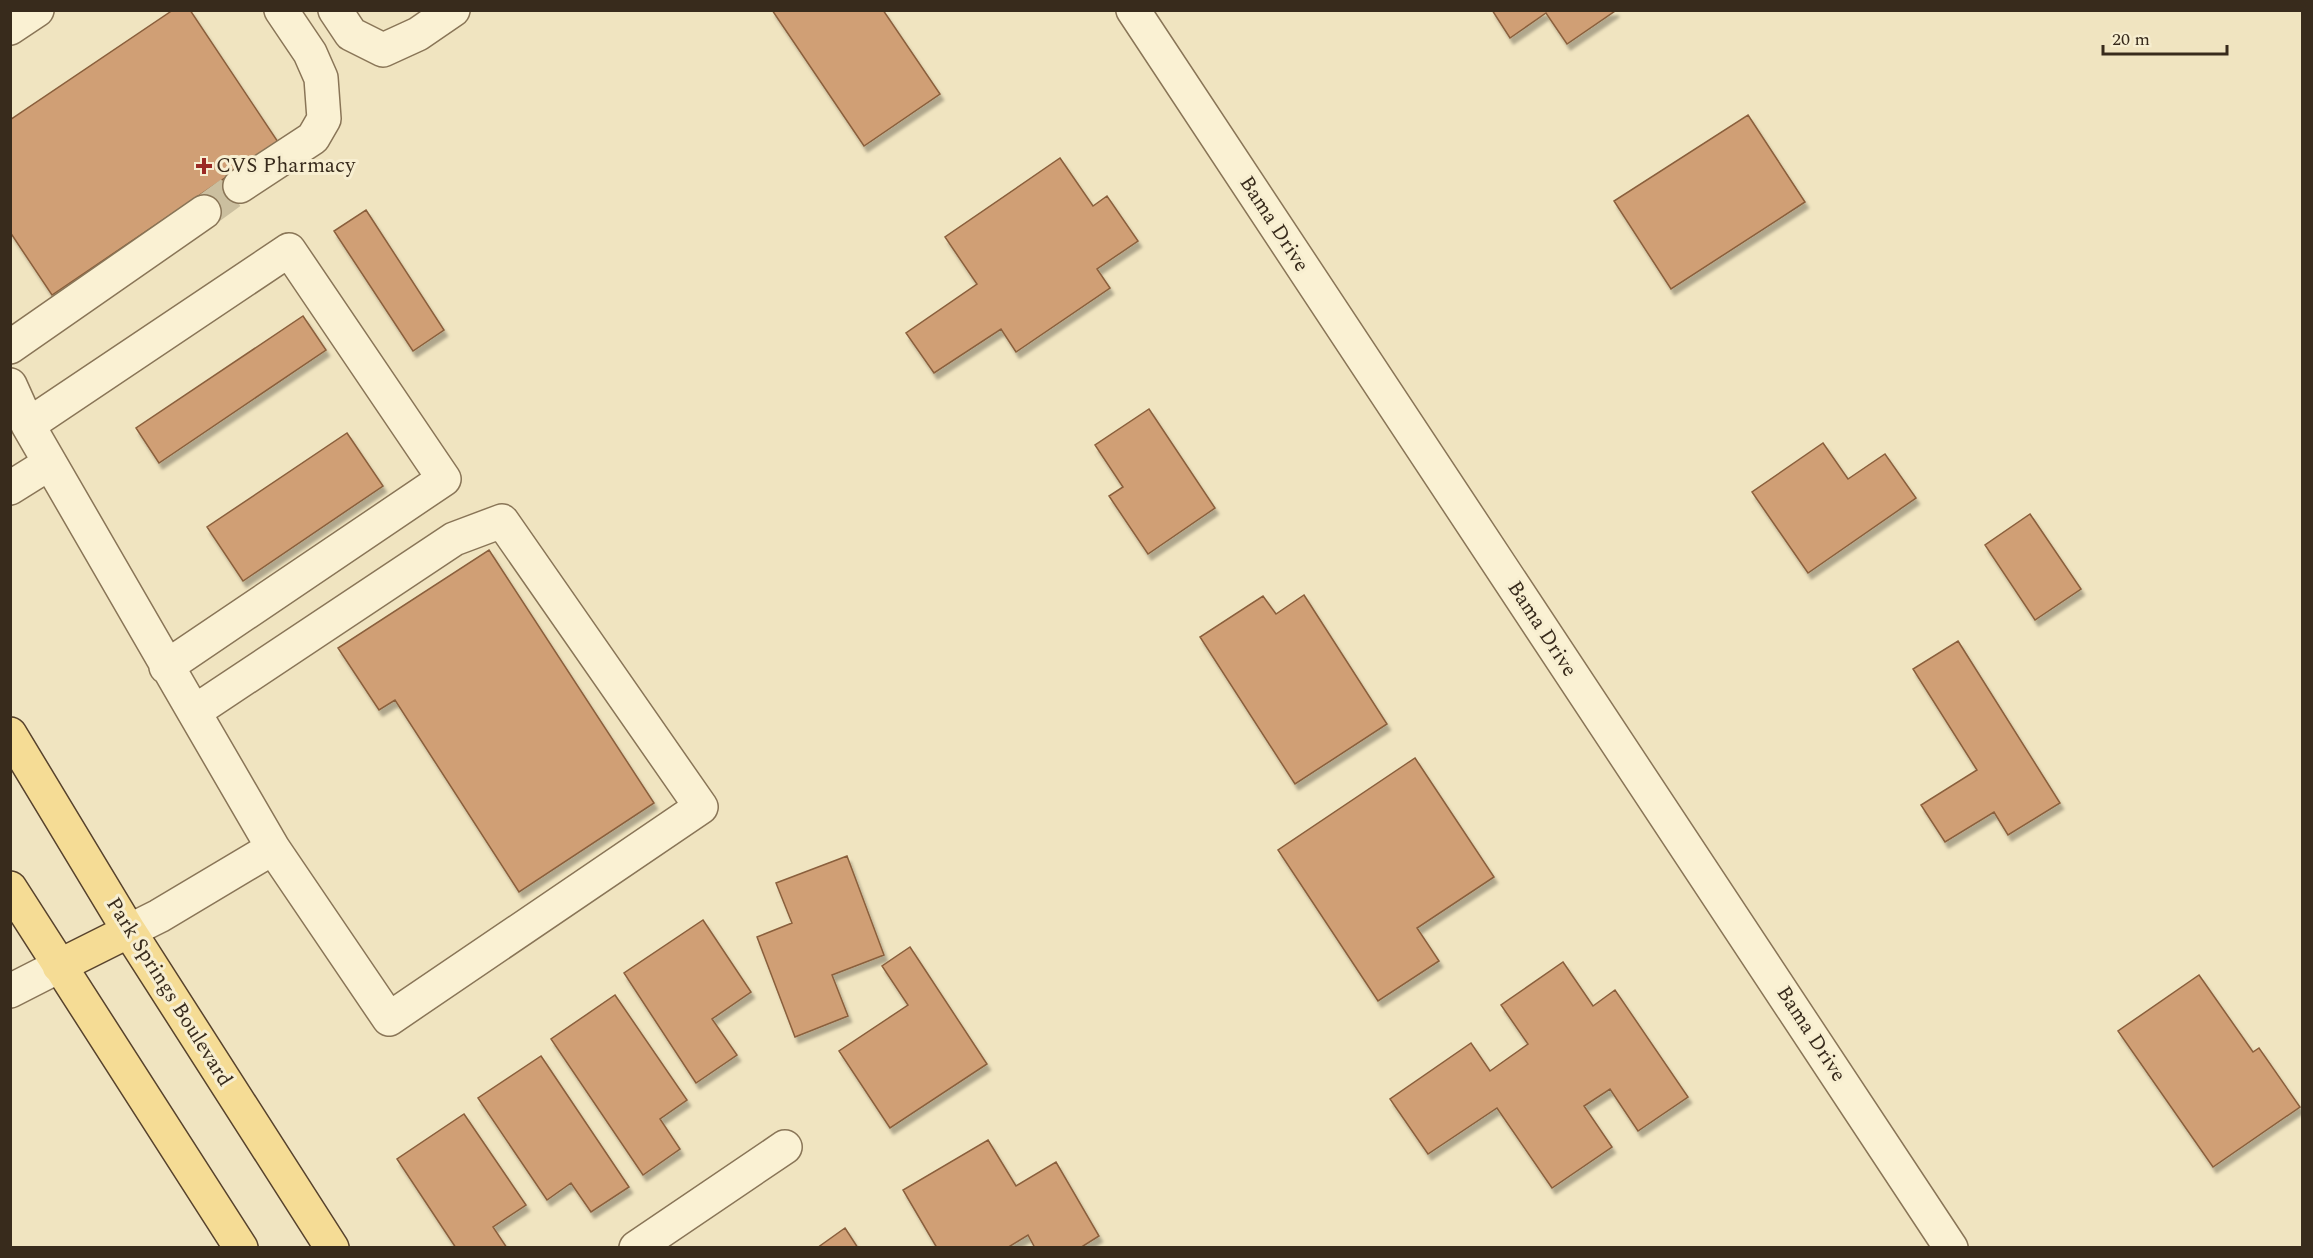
<svg xmlns="http://www.w3.org/2000/svg" width="2313" height="1258" font-family="Spectral,serif">
<style>
.building{fill:#d09f74;stroke:#8a5f3c;stroke-width:1.5;filter:url(#shadow)}
.lines{fill:none;stroke-linecap:round;stroke-linejoin:round}
.minor-tunnel{stroke:#cbbf9f;stroke-width:33;stroke-dasharray:33 16;stroke-linecap:butt}
.minor-casing{stroke:#897557;stroke-width:36}
.major-casing{stroke:#57422c;stroke-width:36}
.minor{stroke:#faf1d3;stroke-width:33}
.major{stroke:#f5dc95;stroke-width:33}
.poi-dot{fill:#9b2a24;stroke:#f7eed0;stroke-width:2}
.labels{text-anchor:middle;dominant-baseline:central;stroke-width:6;stroke-linejoin:round;paint-order:stroke}
.poi-label{font-size:21px;fill:#382b1c;stroke:#f7eed0;text-anchor:start}
.street-label{font-size:21px;fill:#382b1c;stroke:#f7eed0}
</style>
<defs>
<filter id="shadow"><feDropShadow dx="3.5" dy="6" stdDeviation="1.5" flood-color="#0004"/></filter>
</defs>
<rect width="100%" height="100%" fill="#f0e4c0"/>
<path class="building" d="M173,10H190L278,142L52,295L10,232V120Z
M772,10H883L940,94L864,146Z
M1492,10H1615V11L1567,44L1546,13L1510,38Z
M1748,115L1805,202L1671,289L1614,201Z
M1060,158L1093,206L1107,196L1138,241L1097,269L1110,288L1016,352L1001,329L934,373L906,333L977,284L945,237Z
M366,210L444,330L413,351L334,231Z
M303,316L326,350L159,463L136,428Z
M1149,409L1215,508L1148,554L1109,496L1123,487L1095,445Z
M347,433L383,486L243,581L207,527Z
M1823,443L1848,479L1885,454L1916,498L1808,573L1752,492Z
M2030,514L2081,589L2035,620L1985,545Z
M489,550L654,803L519,892L395,700L379,710L338,648Z
M1304,595L1387,724L1295,784L1200,637L1263,596L1276,614Z
M1958,641L2060,803L2008,835L1994,812L1945,842L1921,805L1977,770L1913,669Z
M1415,758L1494,877L1417,928L1439,961L1378,1001L1278,850Z
M847,856L884,955L832,975L848,1016L795,1037L757,937L792,923L776,883Z
M703,920L751,992L712,1019L737,1055L696,1083L624,973Z
M910,947L987,1064L890,1128L839,1051L908,1005L882,966Z
M1563,962L1593,1006L1615,990L1688,1097L1638,1131L1610,1089L1584,1106L1612,1147L1552,1188L1497,1108L1428,1154L1390,1099L1471,1043L1490,1071L1528,1044L1501,1005Z
M2199,975L2253,1052L2259,1048L2300,1107L2213,1167L2118,1031Z
M615,995L687,1100L660,1119L680,1149L643,1175L551,1039Z
M541,1056L629,1187L591,1212L571,1183L547,1200L478,1098Z
M464,1114L526,1205L493,1227L507,1248H456L397,1159Z
M988,1140L1016,1186L1056,1162L1099,1236L1080,1248H1035L1028,1235L1007,1248H937L903,1190Z
M845,1228L858,1248H817Z"/>
<g class="lines">
<path class="minor-tunnel" d="M204,212L240,186"/>
<g class="minor-casing">
<path id="minor" d="M335,10L351,34L383,50L418,34L453,10
M1133,10L1951,1248
M10,28L37,10
M240,186L313,138L324,119L321,78L310,53L281,10
M10,347L204,212
M10,385L28,425L194,712
M28,425L289,250L444,479L166,667
M10,488L50,463
M129,931L159,916L273,848L389,1019L701,807L502,521L454,539L194,712L273,848
M10,991L59,966
M636,1248L785,1147"/>
</g>
<g class="major-casing">
<path id="major" d="M10,734L129,931L332,1248
M10,888L241,1248
M59,966L129,931"/>
</g>
<use href="#minor" class="minor"/>
<use href="#major" class="major"/>
</g>
<path class="poi-dot" d="M201 157h6v6h6v6h-6v6h-6v-6h-6v-6h6z"/>
<g class="labels">
<g class="poi-label">
<text x="216" y="166">CVS Pharmacy</text>
</g>
<g class="street-label">
<text transform="translate(1274 224) rotate(57)">Bama Drive</text>
<text transform="translate(1542 629) rotate(57)">Bama Drive</text>
<text transform="translate(169 992) rotate(58)">Park Springs Boulevard</text>
<text transform="translate(1811 1034) rotate(57)">Bama Drive</text>
</g>
</g>
<rect width="2313" height="1258" fill="none" stroke="#382b1c" stroke-width="24"/>
<path d="M2103 45v9h124v-9" fill="none" stroke="#382b1c" stroke-width="3"/>
<text x="2112" y="45" font-size="18" fill="#382b1c" stroke="#f7eed0" stroke-width="4.5" paint-order="stroke">20 m</text>
</svg>
